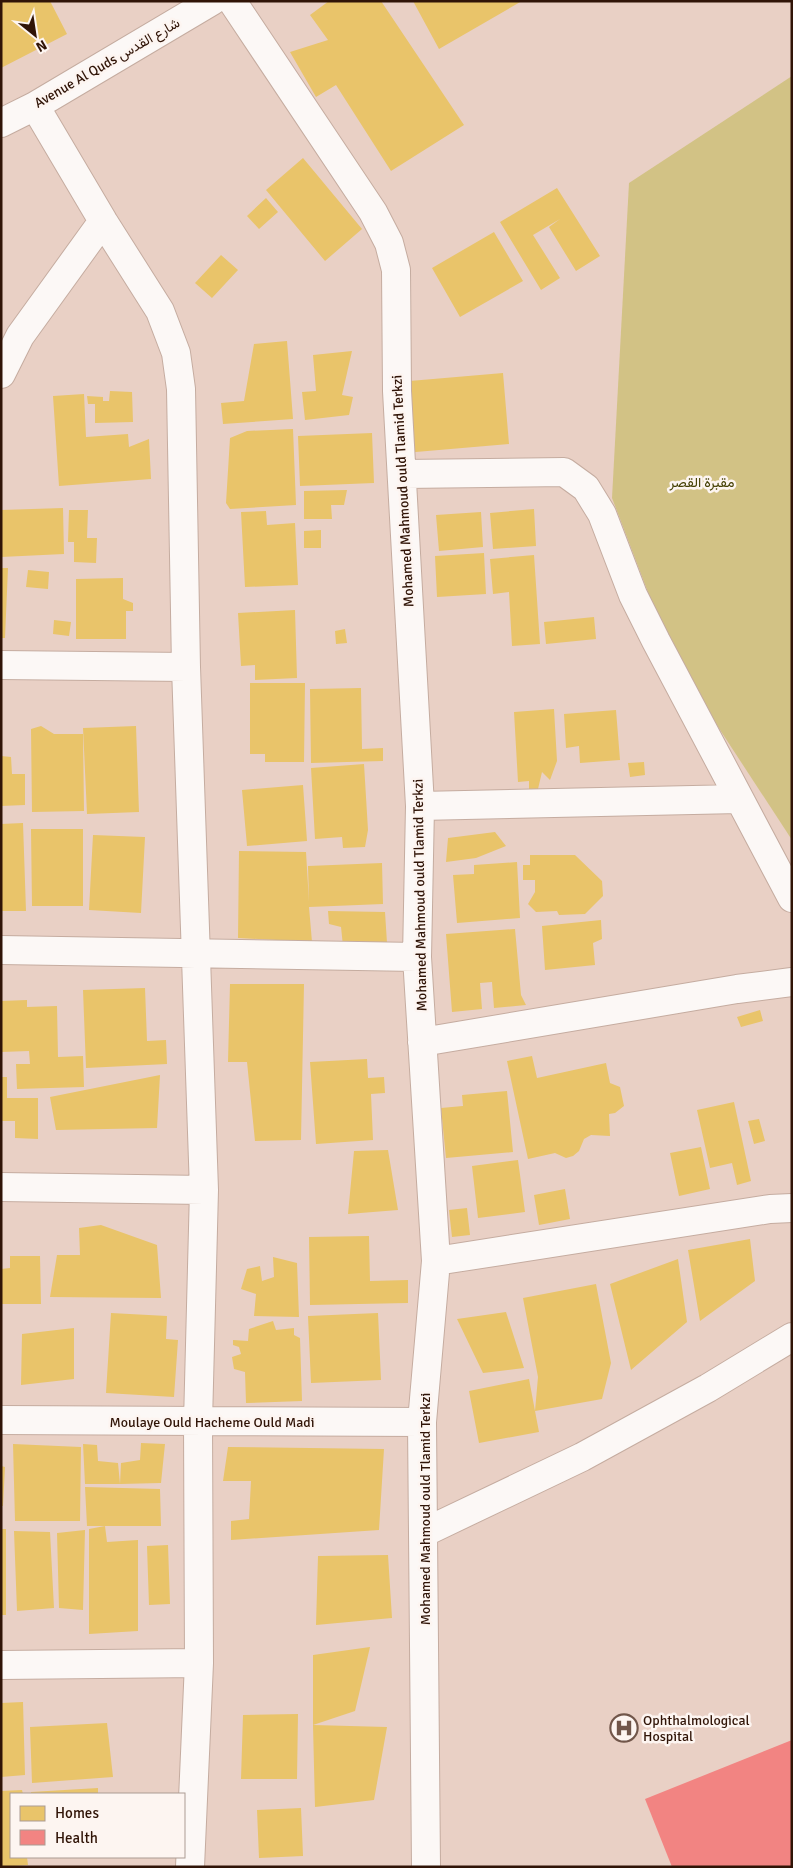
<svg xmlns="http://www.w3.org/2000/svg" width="793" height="1868" font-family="Signika,Vazirmatn,sans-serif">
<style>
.green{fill:#d2c285}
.homes{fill:#e9c46a}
.health{fill:#f28482}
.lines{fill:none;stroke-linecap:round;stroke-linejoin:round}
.minor-casing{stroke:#c5aca0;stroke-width:30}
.minor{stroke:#fcf8f6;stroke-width:28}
.labels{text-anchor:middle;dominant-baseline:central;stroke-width:5;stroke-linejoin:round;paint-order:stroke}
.street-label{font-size:14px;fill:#301407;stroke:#fdf5f1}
.park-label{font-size:14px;fill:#464105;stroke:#fdf5f1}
.poi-label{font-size:14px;fill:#301407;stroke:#fdf5f1;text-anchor:start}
</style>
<rect width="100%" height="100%" fill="#e9d0c5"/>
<path class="green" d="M792,76V840L673,658L612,498L629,183Z"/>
<path class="homes" d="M1,1H50L67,34L1,68Z
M329,1H381L464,125L391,171L336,85L316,97L290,52L328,40L310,15Z
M413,1H522L439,49Z
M303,158L362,229L325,261L266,190Z
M557,188L600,256L576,271L549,227L560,219L533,235L560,278L541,290L500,222Z
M266,198L278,212L259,229L247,216Z
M494,232L523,281L460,317L432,268Z
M221,255L238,270L212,298L195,283Z
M287,341L293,419L223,424L221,403L244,401L254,344Z
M352,351L342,395L353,397L349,415L305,420L302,392L316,391L313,355Z
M503,373L509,444L404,453L398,382Z
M110,391L132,392L133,422L95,423V404H88L87,396L103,397V401H109Z
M84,394L86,437L128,434L129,447L149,439L151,479L59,486L53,396Z
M293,429L296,505L230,509L226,503L230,438L247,431Z
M372,433L374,483L300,486L298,436Z
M347,490L344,505H331L332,519H304V491Z
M63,508L64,554L1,557V510Z
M534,509L536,546L493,549L490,513Z
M69,510H88L87,538H97L96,563L74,562V542H68Z
M266,511L267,525L295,523L298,585L245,587L241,512Z
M481,512L483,547L439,551L436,515Z
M321,530V548H304V531Z
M484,553L486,594L437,597L435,556Z
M534,555L540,644L512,646L509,592L493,594L490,559Z
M1,568H8L5,638H1Z
M28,570L49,572L48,589L26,587Z
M123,578V599L133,603V611H126V639H76V579Z
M295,610L297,678L255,680V665L241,666L238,613Z
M594,617L596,639L546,644L544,622Z
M54,620L71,622L69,636L53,634Z
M345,629L347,643L336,644L335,631Z
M250,683H305L304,762H265V754H250Z
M361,688L362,749L383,748V761L311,763L310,689Z
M554,709L557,761L550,780L542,772L538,789H529V781L518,782L514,712Z
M616,710L620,760L580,763L579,746L566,748L564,714Z
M41,726L54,734H83L84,811L32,812L31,729Z
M136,726L139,812L87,814L83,728Z
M1,756L11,757L12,774H25V805L1,806Z
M644,762L645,775L630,777L628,763Z
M364,764L368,830L365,847L343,848L342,837L315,839L311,768Z
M303,785L307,841L247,846L242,790Z
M23,823L26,911H1V824Z
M31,829H83V906H32Z
M495,832L506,846L476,858L446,862L448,838Z
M93,835L145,837L141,913L89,910Z
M239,851L306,852L309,902L308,866L382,863L383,904L309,907L312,942L238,938Z
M530,855H575L602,881L603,896L585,914L559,915L557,911L536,912L528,904L535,892V880H523V865H530Z
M517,862L520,918L457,923L453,875L474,874V865Z
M328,911L385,912L387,943L343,946L341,927L329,924Z
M601,920L602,939L593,943L595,965L545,970L542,926Z
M515,929L521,995L526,1005L494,1008L492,982L480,983L482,1009L452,1012L446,934Z
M230,984H304L301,1140L255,1141L247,1062H228Z
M145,988L147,1041L166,1040L167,1064L86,1068L83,990Z
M27,1000V1007L57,1006L58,1057L83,1056L84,1087L17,1089L16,1064H30L29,1051L1,1052V1001Z
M760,1010L763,1021L741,1027L737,1017Z
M532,1056L537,1078L606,1063L610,1083L620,1087L624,1106L615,1113L609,1114L610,1136L591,1135L584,1139L579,1151L573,1156L566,1158L555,1153L528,1159L507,1061Z
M367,1059L368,1078L384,1077L385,1093L371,1094L373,1140L316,1144L310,1062Z
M160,1075L157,1128L56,1130L50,1097Z
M1,1077H7V1098H38V1139L15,1138V1121H1Z
M507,1091L513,1152L446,1158L441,1108L463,1106L462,1095Z
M734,1102L751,1181L737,1185L732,1163L710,1168L697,1110Z
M759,1119L765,1141L754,1144L748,1121Z
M701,1147L710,1189L679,1196L670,1153Z
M388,1150L398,1210L348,1214L354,1151Z
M518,1160L525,1212L478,1218L472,1166Z
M565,1189L570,1219L539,1225L534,1195Z
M467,1208L470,1235L452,1237L449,1210Z
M101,1225L157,1245L161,1298L50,1297L57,1255H80L79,1228Z
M369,1236L370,1281L408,1280V1303L310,1305L309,1237Z
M750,1239L755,1281L700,1321L688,1250Z
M10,1256H40L41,1304H1V1269L10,1268Z
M273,1257L297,1263L299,1317L254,1316L256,1294L241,1289L247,1269L260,1266L262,1281L274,1277Z
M678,1259L687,1322L631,1370L610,1284Z
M596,1284L611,1363L602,1399L535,1411L539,1432L479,1443L469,1391L529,1379L535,1411L538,1377L523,1298Z
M506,1312L524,1368L483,1373L457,1319Z
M111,1313L167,1316L166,1339L178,1340L174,1397L106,1393Z
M378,1313L381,1380L311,1383L308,1316Z
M273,1321L276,1330L294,1328V1335L300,1338L302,1401L246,1403L245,1372L234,1369L232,1357L241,1354L239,1347L233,1345V1340L248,1341L249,1329Z
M74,1328V1379L21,1385L22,1334Z
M141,1443L165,1444L161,1483L120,1484L121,1463L140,1460Z
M13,1444L81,1447L80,1521H15Z
M83,1444L97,1445L98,1461L118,1463L120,1484H85Z
M228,1447L384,1449L379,1530L231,1540V1521L249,1519L251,1481H223Z
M1,1466L5,1467L3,1506H1Z
M85,1487L160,1489L161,1526H87Z
M105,1526L107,1542L138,1540V1631L89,1634V1529Z
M1,1529H6V1615H1Z
M85,1530L83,1610L59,1608L57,1533Z
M14,1531L50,1532L54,1608L17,1611Z
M168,1545L170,1604L149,1605L147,1546Z
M388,1555L392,1618L316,1625L318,1556Z
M370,1647L355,1711L313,1725L387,1727L374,1800L315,1807L313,1725V1655Z
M23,1702L25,1775L1,1777V1703Z
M298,1714L297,1779H241L243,1715Z
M107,1723L113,1777L32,1783L30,1727Z
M98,1788V1794H31V1792Z
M22,1790L23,1794H11V1857H27L28,1865L1,1867V1791Z
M301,1808L303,1856L259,1858L257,1810Z"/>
<path class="health" d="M792,1740V1867H672L645,1799Z"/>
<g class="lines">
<g class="minor-casing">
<path id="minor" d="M232,1L373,212L389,243L396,270L397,391L420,806L417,957L436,1261L422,1422L426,1867
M35,106L103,221L160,311L176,353L181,389L186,667L204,1190L198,1422L199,1663L190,1867
M1,123L35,106L212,1
M1,374L20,336L103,221
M403,474L564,472L586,488L602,514L633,595L656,641L792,898
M1,665L186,667
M420,806L739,799
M1,950L417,957
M422,1042L737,989L792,982
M1,1187L204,1190
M436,1261L770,1209L792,1208
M1,1420L422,1422
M423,1533L582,1457L708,1388L792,1337
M1,1665L199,1663"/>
</g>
<use href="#minor" class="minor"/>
</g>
<defs>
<g id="hospital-ring" transform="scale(1.4375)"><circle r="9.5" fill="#fdf5f1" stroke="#71564a" stroke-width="1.5"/><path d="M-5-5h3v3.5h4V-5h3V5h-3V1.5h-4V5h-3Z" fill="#71564a"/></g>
</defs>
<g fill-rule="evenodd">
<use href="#hospital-ring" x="624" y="1728"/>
</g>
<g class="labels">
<g class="street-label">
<text transform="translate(107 63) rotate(-30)">Avenue Al Quds شارع القدس</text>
<text transform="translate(403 491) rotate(-93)">Mohamed Mahmoud ould Tlamid Terkzi</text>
<text transform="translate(420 895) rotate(-91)">Mohamed Mahmoud ould Tlamid Terkzi</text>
<text x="212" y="1422">Moulaye Ould Hacheme Ould Madi</text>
<text transform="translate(425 1509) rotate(-90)">Mohamed Mahmoud ould Tlamid Terkzi</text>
</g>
<g class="park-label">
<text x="702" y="482">مقبرة القصر</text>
</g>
<g class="poi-label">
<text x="643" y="1720">Ophthalmological<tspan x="643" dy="16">Hospital</tspan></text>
</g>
</g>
<rect width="793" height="1868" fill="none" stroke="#301407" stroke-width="5"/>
<rect x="10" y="1793" width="175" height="65" fill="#fdf5f1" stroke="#ab9b93"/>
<rect x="20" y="1806" width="25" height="15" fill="#e9c46a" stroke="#ab9b93"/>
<text x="55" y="1818" font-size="15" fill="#301407">Homes</text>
<rect x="20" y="1830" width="25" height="15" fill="#f28482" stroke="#ab9b93"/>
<text x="55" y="1843" font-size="15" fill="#301407">Health</text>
<g transform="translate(35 35) rotate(150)" stroke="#fdf5f1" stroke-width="4" paint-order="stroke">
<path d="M0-4L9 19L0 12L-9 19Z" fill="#301407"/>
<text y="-8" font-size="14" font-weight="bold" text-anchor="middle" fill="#301407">N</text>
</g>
</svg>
